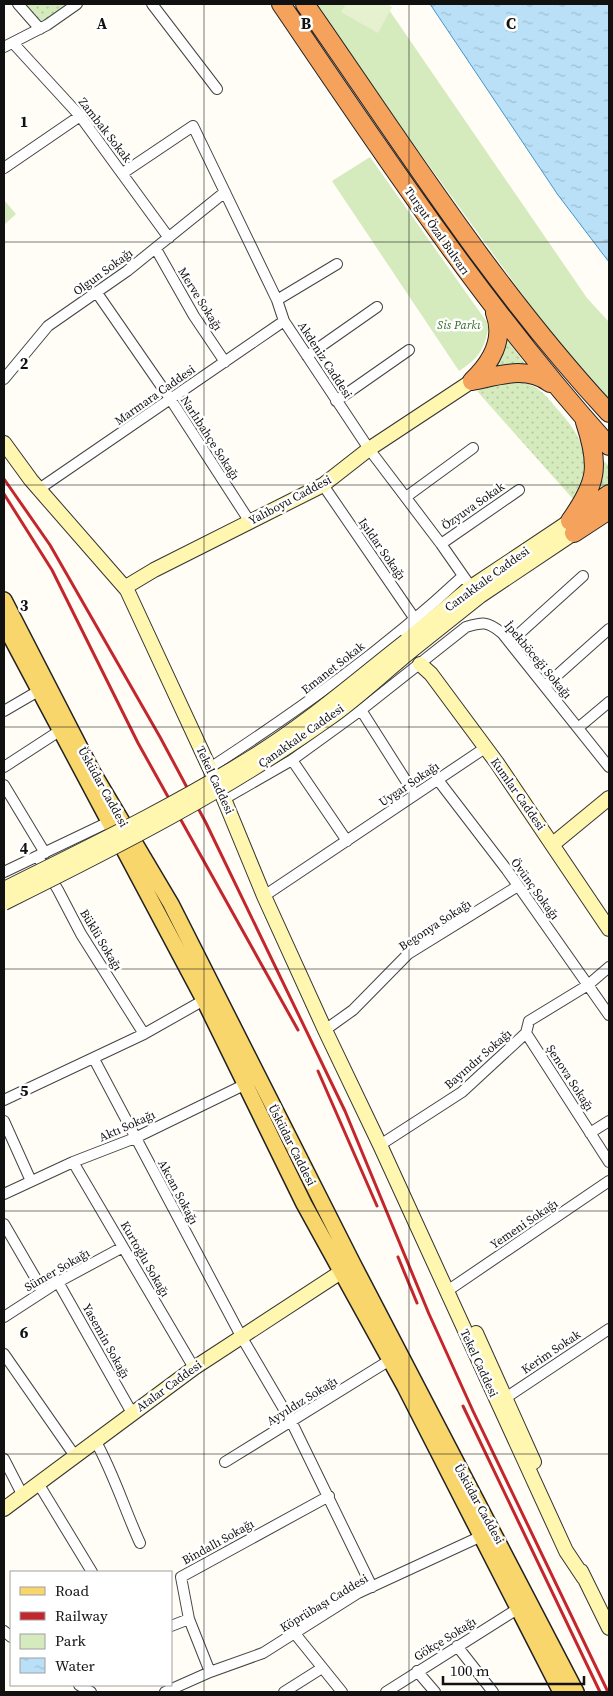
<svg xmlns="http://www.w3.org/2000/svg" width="613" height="1696" font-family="'Source Serif 4',serif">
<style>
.grass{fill:url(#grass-dots)}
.park{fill:#d5ebbd}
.pitch{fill:#e6f2cf}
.water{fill:url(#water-ripples);stroke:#3f96cf}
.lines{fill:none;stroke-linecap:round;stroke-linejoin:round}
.street-casing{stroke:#444;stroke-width:12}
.secondary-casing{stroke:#333;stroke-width:16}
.primary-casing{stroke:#222;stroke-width:18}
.highway-casing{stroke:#222;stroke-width:20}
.street{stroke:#fff;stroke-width:10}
.secondary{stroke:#fff6b0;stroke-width:14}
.primary{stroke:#f9d66b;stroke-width:15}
.highway{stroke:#f5a25d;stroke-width:18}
.rail{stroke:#c4262e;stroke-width:3}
.secondary-bridge-casing{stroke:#333;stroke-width:16;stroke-linecap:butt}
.secondary-bridge{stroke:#fff6b0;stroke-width:14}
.grid{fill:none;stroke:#111;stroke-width:1;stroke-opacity:0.55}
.labels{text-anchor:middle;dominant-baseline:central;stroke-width:5;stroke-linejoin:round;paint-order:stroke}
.street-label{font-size:12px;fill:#111;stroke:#fff}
.park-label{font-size:12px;font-style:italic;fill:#2f6b1f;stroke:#fff}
.grid-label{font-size:16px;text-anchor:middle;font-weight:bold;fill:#111;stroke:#fff;stroke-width:5;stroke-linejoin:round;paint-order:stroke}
</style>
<defs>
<pattern id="grass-dots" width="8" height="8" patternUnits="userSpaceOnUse" patternTransform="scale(1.25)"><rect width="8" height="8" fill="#d5ebbd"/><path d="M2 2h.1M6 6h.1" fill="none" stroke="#b6c8a1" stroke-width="1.8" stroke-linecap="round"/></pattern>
<pattern id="water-ripples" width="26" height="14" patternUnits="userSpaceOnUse" patternTransform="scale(1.25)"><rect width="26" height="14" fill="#b9e0f7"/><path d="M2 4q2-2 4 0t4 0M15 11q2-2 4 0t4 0" fill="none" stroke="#9ebfd3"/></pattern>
</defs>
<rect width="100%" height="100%" fill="#fffdf5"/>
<path class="grass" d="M22,4H70L40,26Z
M508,341L525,364L523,366L493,371L504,342Z
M508,381C536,382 541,390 559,411C585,440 593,462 573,499L477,391Z
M600,457L609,466V484L593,496Z"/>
<path class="park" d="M312,4H385L587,298L609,322V401L546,327Z
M370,157L489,325C484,350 480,357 459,371L332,181Z
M4,200L16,214L4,225Z"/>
<path class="pitch" d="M346,4H387L392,7L378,33L341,12Z"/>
<path class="water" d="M430,4H609V262L558,195Z"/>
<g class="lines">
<g class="street-casing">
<path id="street" d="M18,4L40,29
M152,4L217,89
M13,43L80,116L169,238
M4,47L47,25L77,4
M4,168L80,116
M123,173L193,126L277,300L284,321L369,449L441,544L471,587
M156,249L194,316L225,362
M97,293L171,400L250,522
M277,300L337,264
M307,356L377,307
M4,379L48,326L127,271L225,192
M336,401L409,350
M323,485L419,625
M39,489L284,321
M406,497L473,448
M441,544L519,490
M510,642L583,576
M545,686L609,629
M361,710L415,795
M4,711L40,690
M578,728L609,702
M292,760L347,841
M4,767L64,728
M210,768C300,709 384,650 463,576
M438,780L507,870L609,1015
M4,785L45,853
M224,799L292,760L361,710L466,627C483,622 487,621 502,633L609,767
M38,857L58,890L81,934L144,1034
M4,872L113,820
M264,896L485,748
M325,1030L353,1010L408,954L518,886
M526,1033L609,1162
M94,1059L241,1336L292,1423L372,1587
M4,1100L144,1034L204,1000
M4,1121L31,1181
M590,1133L609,1121
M380,1145L462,1092L526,1033L529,1021L588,985L609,967
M73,1162L194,1368
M4,1194L73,1162L135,1138L250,1082
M4,1224L43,1291
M58,1282L132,1413
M453,1287L609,1181
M4,1317L58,1282L123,1247
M4,1354L75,1456
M507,1397L609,1329
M95,1440C114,1474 124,1508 140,1543
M4,1459L22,1494
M225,1462L390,1360
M38,1483L92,1572
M171,1626L189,1619
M4,1631L11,1637
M296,1635L342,1692
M457,1646L493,1692
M417,1671L435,1692
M210,1672L189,1619L181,1577L329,1496
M79,1685L91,1692
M165,1692L210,1672L263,1653L358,1593L486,1534
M284,1692L322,1668
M386,1692L519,1608"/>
</g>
<g class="secondary-casing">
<path id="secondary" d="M4,443L31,480L127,590L224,799L264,896L325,1030L380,1145L566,1551L584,1578
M127,590L129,585L154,570L323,485L369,449L472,381
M406,641L471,587L570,521
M411,651L480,596L574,533
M420,664L431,674L497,763L609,929
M553,844L609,798
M476,1333L534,1462
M4,1509L194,1368L341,1272
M581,1571L609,1628"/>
</g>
<g class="primary-casing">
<path id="primary" d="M4,600L92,771L171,904L353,1264L576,1692
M4,624L204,1000L304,1204L405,1387L561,1692"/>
</g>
<g class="highway-casing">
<path id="highway" d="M281,4C385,157 485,308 609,446
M305,4C402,143 493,288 609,413
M472,381C498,376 526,365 550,383
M472,381C491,363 505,339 495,313
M577,517L609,494
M570,521C597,483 600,467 585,422
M574,533L609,510"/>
</g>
<use href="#street" class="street"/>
<use href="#secondary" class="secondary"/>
<use href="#primary" class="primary"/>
<use href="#highway" class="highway"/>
<path class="rail" d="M4,479L50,545L160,737L206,823L345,1111L429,1314L473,1411L608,1692
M4,494L52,570L138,743L298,1030
M318,1071L377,1206
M398,1257L417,1303
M463,1406L600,1692"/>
<g class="secondary-bridge-casing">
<path id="secondary-bridge" d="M4,889C88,847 172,807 252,757C306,724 356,680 406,641
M4,903C117,847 229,790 331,717C359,697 384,673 411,651"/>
</g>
<use href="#secondary-bridge" class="secondary-bridge"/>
</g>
<path class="grid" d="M204,4V1692M409,4V1692M4,242H609M4,485H609M4,727H609M4,969H609M4,1211H609M4,1454H609"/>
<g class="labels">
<g class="street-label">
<text transform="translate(105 130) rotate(52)">Zambak Sokak</text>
<text transform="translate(437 231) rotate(55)">Turgut Özal Bulvarı</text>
<text transform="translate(103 272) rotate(-36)">Olgun Sokağı</text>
<text transform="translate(200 299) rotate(58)">Merve Sokağı</text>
<text transform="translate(325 360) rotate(57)">Akdeniz Caddesi</text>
<text transform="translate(155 395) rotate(-35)">Marmara Caddesi</text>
<text transform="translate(210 438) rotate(57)">Narlıbahçe Sokağı</text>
<text transform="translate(290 500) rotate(-28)">Yalıboyu Caddesi</text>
<text transform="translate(473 506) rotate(-35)">Özyuva Sokak</text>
<text transform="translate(382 549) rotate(55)">Işıldar Sokağı</text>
<text transform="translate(487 579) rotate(-36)">Canakkale Caddesi</text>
<text transform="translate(538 660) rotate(50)">İpekböceği Sokağı</text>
<text transform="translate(333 668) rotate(-38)">Emanet Sokak</text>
<text transform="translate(301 736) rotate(-35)">Çanakkale Caddesi</text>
<text transform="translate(215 780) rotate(65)">Tekel Caddesi</text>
<text transform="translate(409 784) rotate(-34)">Uygar Sokağı</text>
<text transform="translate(103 787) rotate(61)">Üsküdar Caddesi</text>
<text transform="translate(518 794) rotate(55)">Kumlar Caddesi</text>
<text transform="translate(535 889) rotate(54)">Övünç Sokağı</text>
<text transform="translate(435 925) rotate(-33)">Begonya Sokağı</text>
<text transform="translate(101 940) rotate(59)">Büklü Sokağı</text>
<text transform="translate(478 1059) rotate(-41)">Bayındır Sokağı</text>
<text transform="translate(570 1078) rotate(57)">Şenova Sokağı</text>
<text transform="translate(127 1126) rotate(-24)">Aktı Sokağı</text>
<text transform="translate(292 1145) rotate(63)">Üsküdar Caddesi</text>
<text transform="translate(178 1192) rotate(62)">Akcan Sokağı</text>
<text transform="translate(524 1224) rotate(-34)">Yemeni Sokağı</text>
<text transform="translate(145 1259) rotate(60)">Kurtoğlu Sokağı</text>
<text transform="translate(57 1270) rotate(-30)">Sümer Sokağı</text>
<text transform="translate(106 1341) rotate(61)">Yasemin Sokağı</text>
<text transform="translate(551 1352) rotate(-34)">Kerim Sokak</text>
<text transform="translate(479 1363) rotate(65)">Tekel Caddesi</text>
<text transform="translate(169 1386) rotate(-36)">Atalar Caddesi</text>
<text transform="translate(302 1401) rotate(-32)">Ayyıldız Sokağı</text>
<text transform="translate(479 1504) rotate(61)">Üsküdar Caddesi</text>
<text transform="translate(218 1542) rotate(-29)">Bindallı Sokağı</text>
<text transform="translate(324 1603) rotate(-31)">Köprübaşı Caddesi</text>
<text transform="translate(445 1639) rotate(-32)">Gökçe Sokağı</text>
</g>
<g class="park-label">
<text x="459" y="325">Sis Parkı</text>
</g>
</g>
<g class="grid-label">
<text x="102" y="29">A</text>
<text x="306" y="29">B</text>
<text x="511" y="29">C</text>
<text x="24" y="127">1</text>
<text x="24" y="369">2</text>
<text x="24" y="611">3</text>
<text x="24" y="854">4</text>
<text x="24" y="1096">5</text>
<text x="24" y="1338">6</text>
</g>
<rect width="613" height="1696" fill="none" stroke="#111111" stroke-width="10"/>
<rect x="10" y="1571" width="162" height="115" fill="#ffffff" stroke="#a0a0a0"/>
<rect x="20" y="1587" width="25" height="8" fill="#f9d66b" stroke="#a0a0a0"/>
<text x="55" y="1596" font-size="15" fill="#111111">Road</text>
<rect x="20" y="1612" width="25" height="8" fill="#c4262e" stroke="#a0a0a0"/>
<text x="55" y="1621" font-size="15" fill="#111111">Railway</text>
<rect x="20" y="1634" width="25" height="15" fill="#d5ebbd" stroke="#a0a0a0"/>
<text x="55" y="1646" font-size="15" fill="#111111">Park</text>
<rect x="20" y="1658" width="25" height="15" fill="url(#water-ripples)" stroke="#a0a0a0"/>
<text x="55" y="1671" font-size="15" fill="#111111">Water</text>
<path d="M443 1676v8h141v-8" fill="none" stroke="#111111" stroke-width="2.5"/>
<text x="450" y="1676" font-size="15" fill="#111111" stroke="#ffffff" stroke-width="4" paint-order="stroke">100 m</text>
</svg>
